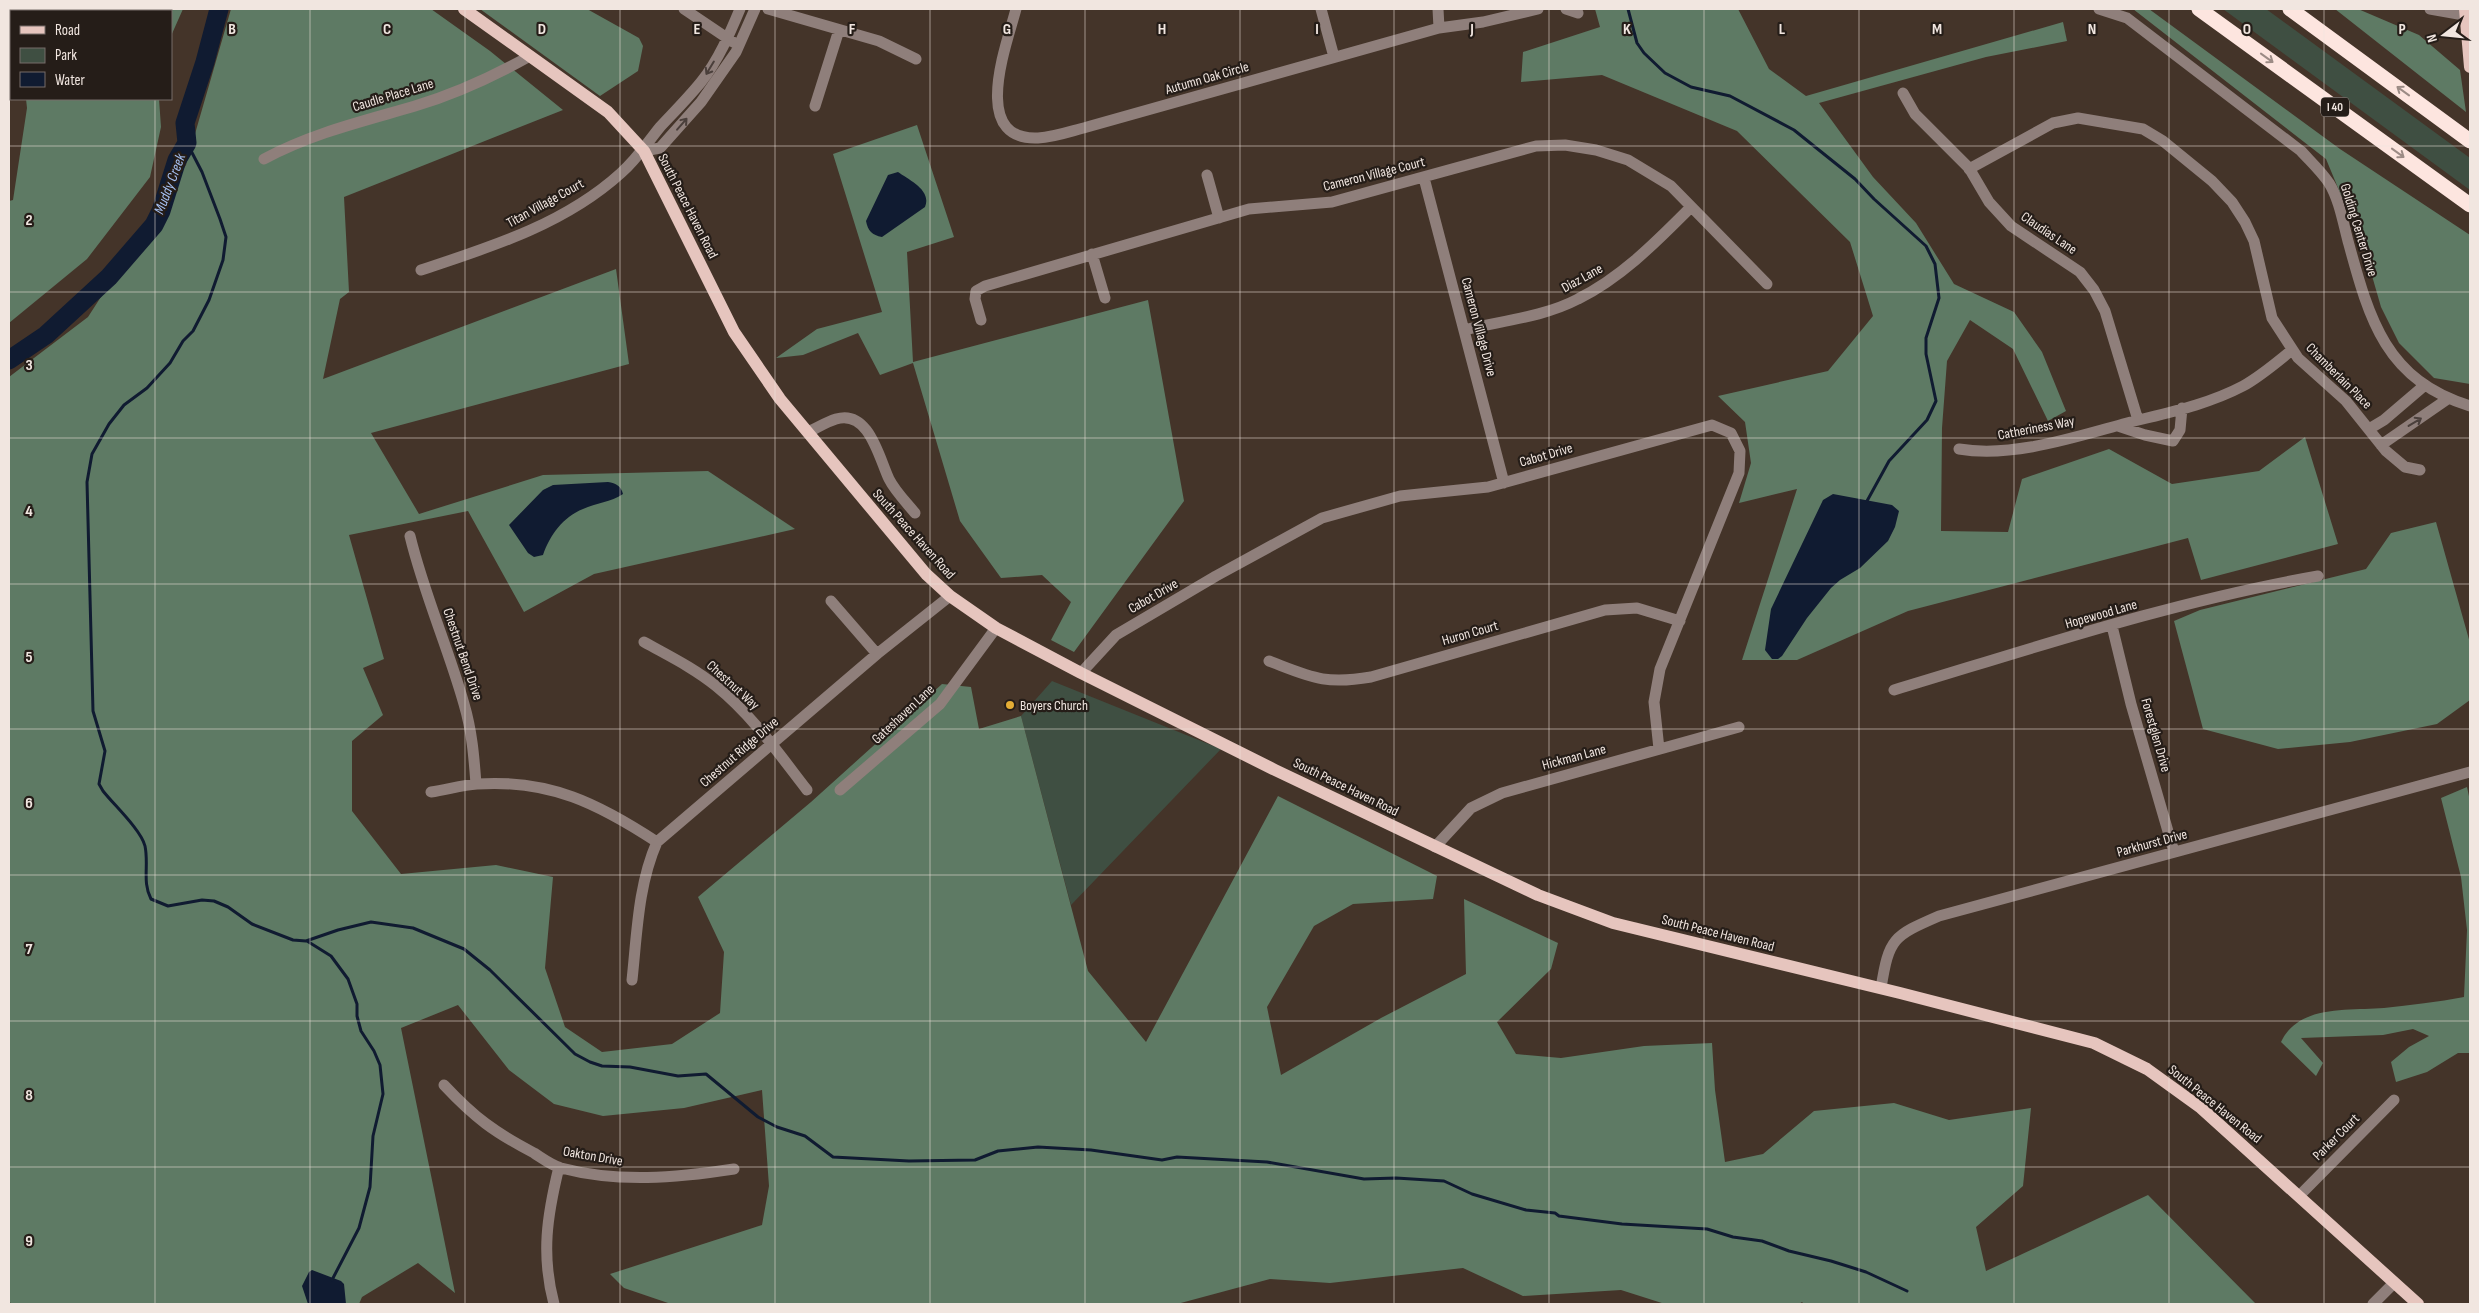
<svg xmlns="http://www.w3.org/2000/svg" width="2479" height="1313" font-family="'Sofia Sans Condensed',sans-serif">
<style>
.green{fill:#3f4f42}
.forest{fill:#5e7a64}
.water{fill:#101b31}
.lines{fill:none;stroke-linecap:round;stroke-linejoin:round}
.stream{stroke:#101b31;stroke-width:3}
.river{stroke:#101b31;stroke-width:19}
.minor{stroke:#8f7f7b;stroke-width:11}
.major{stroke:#e6c5be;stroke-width:12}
.highway{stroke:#fde5df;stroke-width:15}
.oneway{stroke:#9c8b85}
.oneway2{stroke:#4a3f3b}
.grid{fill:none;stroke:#f1e6e0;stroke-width:1;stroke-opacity:0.55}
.poi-dot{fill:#e4ad35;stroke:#251d18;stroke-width:2}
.labels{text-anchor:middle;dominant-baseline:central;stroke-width:4.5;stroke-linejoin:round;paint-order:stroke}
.shield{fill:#251d18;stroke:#b4aaa4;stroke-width:1}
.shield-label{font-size:12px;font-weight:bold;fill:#f1e6e0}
.street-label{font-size:14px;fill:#f1e6e0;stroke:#251d18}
.poi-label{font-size:14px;fill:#f1e6e0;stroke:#251d18;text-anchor:start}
.water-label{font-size:15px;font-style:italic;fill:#a5c0f2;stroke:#251d18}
.grid-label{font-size:16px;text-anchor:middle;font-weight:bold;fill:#f1e6e0;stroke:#251d18;stroke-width:4.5;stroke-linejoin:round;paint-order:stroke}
</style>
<rect width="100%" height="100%" fill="#443429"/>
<path class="green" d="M2223,9H2266L2470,158V190Z
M1052,681L1221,749L1071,905L1021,716Z"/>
<path class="forest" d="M13,9H183L171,36V11H13Z
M231,9H431L490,51L563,110L344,197L349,292L340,299L323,379L616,269L629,364L371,433L419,514L543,475L708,471L795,529L594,574L524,612L468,511L349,535L384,659L363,668L383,715L352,741V811L401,874L496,865L553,877L545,968L565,1027L602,1052L672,1044L720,1013L724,952L698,897L811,802L942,684L971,687L979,729L1021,716L1088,971L1146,1042L1278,796L1437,876L1433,899L1353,904L1314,926L1267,1007L1281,1075L1381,1018L1466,974L1464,899L1558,943L1551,969L1497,1022L1516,1054L1561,1058L1644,1046L1712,1043L1715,1090L1725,1162L1763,1154L1814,1111L1894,1103L1949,1120L2031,1108L2023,1186L1976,1227L1986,1271L2148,1195L2256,1304H1804L1802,1302L1799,1304H1665L1621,1290L1523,1296L1463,1268L1330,1283L1270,1279L1177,1304H671L624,1288L610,1274L762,1225L769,1186L762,1090L684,1108L603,1116L554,1104L509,1070L458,1005L401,1028L455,1293L418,1263L362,1297L359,1304H13L9,1302V377L88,317L186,165Z
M480,9H587L639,38L643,46L638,71L600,96Z
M1595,9H1738L1769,69L1806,96L2063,22L2067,41L1986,57L1819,103L1873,177L1916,223L1954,284L2014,312L2042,352L2066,411L2048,421L2013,349L1970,320L1947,361L1942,428L1941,531L2008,532L2022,479L2109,449L2172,484L2259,471L2305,437L2338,544L2201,580L2188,538L1908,611L1797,660H1742L1797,489L1739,503L1751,463L1745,422L1718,396L1828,371L1873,316L1850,242L1737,131L1602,75L1521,82L1523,52L1600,27Z
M2133,9H2149L2340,149L2470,235V384L2434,378L2399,343L2381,307L2366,255L2326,159Z
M2335,9H2358L2419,35L2460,70L2466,112Z
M26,99H159L161,127L150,177L87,259L9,323V201L13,200L27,108Z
M917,125L954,237L907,252L913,362L1148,300L1184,501L1074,652L1051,640L1071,602L1042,575L1001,578L960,521L913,363L880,375L858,333L803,355L776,358L817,329L882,312L833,154Z
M2436,522L2470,643V700L2437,724L2350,742L2278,749L2203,729L2174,621L2200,610L2366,569L2391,533Z
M2467,787L2470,801V1053H2458L2427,1072L2396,1082L2391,1062L2409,1047L2429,1036L2413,1029L2383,1035L2301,1038L2323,1063L2316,1076L2281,1042C2299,1004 2349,1011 2384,1008C2410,1005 2438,1002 2464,997L2467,930L2461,877L2441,798Z"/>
<path class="water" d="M898,172C909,180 932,190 925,207L882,237C872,235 868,231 866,221L888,175Z
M608,482C616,483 621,486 623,494C611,502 596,503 583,509C563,517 550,535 543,555L534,557L528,553L509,525L543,490L553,485Z
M1833,494L1892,505L1899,511L1895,527L1888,541L1860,568L1840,580L1831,588L1807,618L1782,656L1778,659H1772L1765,650L1771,609L1823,500Z
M312,1270L341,1281L344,1284L346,1304H308L302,1286L309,1272Z"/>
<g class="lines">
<path class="stream" d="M1628,9L1637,43L1644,53L1665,73L1691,87L1730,96L1794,130L1855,179L1874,199L1926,246L1935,264L1939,298L1926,338V354L1936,401L1927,420L1889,461L1867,501
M187,143L202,172L220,219L226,237L223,260L209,300L193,331L183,341L170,363L147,388L124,405L109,424L92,454L87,482L93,711L105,751L99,784L103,791C114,805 141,830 145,846C149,865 142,882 151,899L168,906L202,900L214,901L228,907L252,924L293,940L306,941L338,930L371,922L413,928L464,949L490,970L575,1054L590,1062L602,1066L630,1067L678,1076L706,1074L758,1117L777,1127L805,1136L833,1157L909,1161L975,1160L998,1151L1038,1147L1091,1150L1162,1160L1177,1157L1267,1162L1364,1179L1396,1178L1444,1181L1472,1194L1526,1210L1555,1213L1559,1216L1622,1224L1707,1229L1733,1237L1762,1241L1789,1251L1831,1261L1866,1272L1907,1291
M307,941L331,956L348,979L357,1004V1016L361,1031L374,1051L380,1065L383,1094L373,1136L370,1187L359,1228L332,1280"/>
<path class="river" d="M9,360L46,335L109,277L154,225L161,211L177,160L187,143L185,123L205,62L219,9"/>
<path class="minor" d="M684,9L733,42
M768,9L879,41L916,59
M1016,9C1007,44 969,141 1038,138C1055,137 1071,131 1087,127L1439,28L1483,22L1538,9
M1321,9L1334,57
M1438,9L1439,28
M1566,9L1578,13
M2099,9L2127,18L2301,151C2310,161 2321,171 2329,183C2339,199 2343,222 2348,241C2369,318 2385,380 2470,406
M2430,9L2464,15
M1903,93L1915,114L1969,168L1989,202L2011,226L2080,272L2094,290L2105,311L2138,420
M815,106L839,30
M644,151L660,148L701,102L736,52L755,9
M264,159C312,133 364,121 415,106C455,94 494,76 530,56
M1969,169L2053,123L2078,118L2143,129L2163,141L2212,181L2232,202L2245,222L2254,241L2272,318L2298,358L2346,401L2386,451L2405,467L2420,470
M1207,175L1219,218
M1424,178L1504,483
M1092,254L1105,298
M421,270C491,247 565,224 621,173C637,159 647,143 660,127C674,112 688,98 701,82C718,61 730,33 740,9
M981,320L975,299L976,291L985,286L1249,209L1332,202L1536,146L1565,145L1596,150L1628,160L1671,186L1767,284
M1464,330C1501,321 1544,317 1578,299C1622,277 1656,242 1690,208
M2118,426L2145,435L2173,441L2180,430L2182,408
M2369,429L2384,420L2425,385
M808,432C817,428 826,422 836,419C869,409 879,458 889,479C895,491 906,502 915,513
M2381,445L2449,398
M1959,449C2013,458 2075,437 2127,423C2166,413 2207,405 2243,386C2261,376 2277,362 2292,350
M410,536C424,594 448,647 464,704C472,731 474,757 476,784
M831,601L877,654
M2112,626L2131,704L2174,852
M644,642C669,656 694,668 716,686C752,715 779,754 807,790
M1269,661C1311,677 1324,685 1371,677L1605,610L1637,608L1680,621
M1081,673L1116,635L1216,576L1322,518L1400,496L1488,487L1712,425L1731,433L1740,451L1739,473L1660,669L1654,702L1659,749
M1894,690C2034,648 2174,601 2318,576
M840,790L940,704L996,628
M431,792C446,790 462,785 477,784C550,779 599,804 657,842
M1435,847L1471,808L1502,793L1739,727
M632,980C637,934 638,885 657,842L877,654L950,596
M1881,988C1889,938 1893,936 1939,916L2470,772
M444,1085C475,1118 494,1132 534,1153C542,1158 551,1165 561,1168C618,1183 676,1178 734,1169
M2299,1196L2394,1100
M554,1304C541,1255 547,1216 559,1167
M2373,1304L2394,1283"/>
<path class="major" d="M464,9L608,112L644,151L734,332L780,399L926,574L950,596L996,628L1081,673L1275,770L1538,895L1613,923L1900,993L2094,1043L2147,1069L2201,1108L2418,1304
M2465,9L2470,67"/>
<path class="highway" d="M2199,9L2470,205
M2290,9L2470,141"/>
</g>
<defs><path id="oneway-shaft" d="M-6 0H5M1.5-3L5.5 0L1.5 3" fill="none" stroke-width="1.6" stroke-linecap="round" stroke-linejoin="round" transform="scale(1.25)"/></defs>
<g class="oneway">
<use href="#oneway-shaft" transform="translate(2267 58) rotate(36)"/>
<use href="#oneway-shaft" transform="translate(2403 91) rotate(-144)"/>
<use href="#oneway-shaft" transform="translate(2398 153) rotate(36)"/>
</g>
<g class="oneway2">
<use href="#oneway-shaft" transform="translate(710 68) rotate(121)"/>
<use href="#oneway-shaft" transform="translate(682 124) rotate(-49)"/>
<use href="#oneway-shaft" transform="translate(2415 422) rotate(-31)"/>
</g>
<path class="grid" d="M155,9V11M310,9V1304M465,9V1304M620,9V1304M775,9V1304M930,9V1304M1085,9V1304M1240,9V1304M1394,9V1304M1549,9V1304M1704,9V1304M1859,9V1304M2014,9V1304M2169,9V1304M2324,9V1304M155,99V1304M9,146H2470M9,292H2470M9,438H2470M9,584H2470M9,729H2470M9,875H2470M9,1021H2470M9,1167H2470"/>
<circle class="poi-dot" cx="1010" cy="705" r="5"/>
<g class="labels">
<rect class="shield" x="2321" y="97.5" width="28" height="19" rx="4"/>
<g class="shield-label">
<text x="2335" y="107">I 40</text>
</g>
<g class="street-label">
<text transform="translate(1207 78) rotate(-16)">Autumn Oak Circle</text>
<text transform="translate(393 95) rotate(-17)">Caudle Place Lane</text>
<text transform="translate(1374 174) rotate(-14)">Cameron Village Court</text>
<text transform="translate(545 203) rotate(-29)">Titan Village Court</text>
<text transform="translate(688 206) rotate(63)">South Peace Haven Road</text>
<text transform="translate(2359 230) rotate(73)">Golding Center Drive</text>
<text transform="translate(2049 233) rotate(34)">Claudias Lane</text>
<text transform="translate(1582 278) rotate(-29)">Diaz Lane</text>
<text transform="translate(1479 327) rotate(75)">Cameron Village Drive</text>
<text transform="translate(2339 376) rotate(45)">Chamberlain Place</text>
<text transform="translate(2036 428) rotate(-11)">Catheriness Way</text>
<text transform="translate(1546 455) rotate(-16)">Cabot Drive</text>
<text transform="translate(914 534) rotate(48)">South Peace Haven Road</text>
<text transform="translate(1153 596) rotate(-30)">Cabot Drive</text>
<text transform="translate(2101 614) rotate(-16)">Hopewood Lane</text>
<text transform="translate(1470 633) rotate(-16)">Huron Court</text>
<text transform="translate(463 654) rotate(71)">Chestnut Bend Drive</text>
<text transform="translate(733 685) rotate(42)">Chestnut Way</text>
<text transform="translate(903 714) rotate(-43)">Gateshaven Lane</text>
<text transform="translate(2156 735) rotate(74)">Forestglen Drive</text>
<text transform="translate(739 752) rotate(-41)">Chestnut Ridge Drive</text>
<text transform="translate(1574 757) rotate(-15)">Hickman Lane</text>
<text transform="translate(1346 787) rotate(26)">South Peace Haven Road</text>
<text transform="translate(2152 843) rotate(-15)">Parkhurst Drive</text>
<text transform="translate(1718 933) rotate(14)">South Peace Haven Road</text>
<text transform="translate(2215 1104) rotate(39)">South Peace Haven Road</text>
<text transform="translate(2336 1137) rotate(-45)">Parker Court</text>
<text transform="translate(593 1156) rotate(10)">Oakton Drive</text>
</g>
<g class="poi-label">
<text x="1020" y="705">Boyers Church</text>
</g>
<g class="water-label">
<text transform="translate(170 184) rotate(-69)">Muddy Creek</text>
</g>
</g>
<g class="grid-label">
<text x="232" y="34">B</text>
<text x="387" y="34">C</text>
<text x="542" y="34">D</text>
<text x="697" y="34">E</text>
<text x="852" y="34">F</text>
<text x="1007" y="34">G</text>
<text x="1162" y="34">H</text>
<text x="1317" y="34">I</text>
<text x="1472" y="34">J</text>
<text x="1627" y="34">K</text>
<text x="1782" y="34">L</text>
<text x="1937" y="34">M</text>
<text x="2092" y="34">N</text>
<text x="2247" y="34">O</text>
<text x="2402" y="34">P</text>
<text x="29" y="225">2</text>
<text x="29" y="370">3</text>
<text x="29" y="516">4</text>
<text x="29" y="662">5</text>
<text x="29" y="808">6</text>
<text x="29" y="954">7</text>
<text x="29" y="1100">8</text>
<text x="29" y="1246">9</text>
</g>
<rect width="2479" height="1313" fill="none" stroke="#f1e6e0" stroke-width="20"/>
<rect x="10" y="10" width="162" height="90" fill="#251d18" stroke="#776d68"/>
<rect x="20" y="26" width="25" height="8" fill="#e6c5be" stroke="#776d68"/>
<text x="55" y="35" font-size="15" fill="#f1e6e0">Road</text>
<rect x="20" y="48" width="25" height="15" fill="#3f4f42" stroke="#776d68"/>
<text x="55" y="60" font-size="15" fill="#f1e6e0">Park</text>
<rect x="20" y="72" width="25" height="15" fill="#101b31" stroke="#776d68"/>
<text x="55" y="85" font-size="15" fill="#f1e6e0">Water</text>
<g transform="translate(2444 35) rotate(254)" stroke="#251d18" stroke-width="4" paint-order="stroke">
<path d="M0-4L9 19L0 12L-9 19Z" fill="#f1e6e0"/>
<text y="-8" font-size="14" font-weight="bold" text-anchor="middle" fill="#f1e6e0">N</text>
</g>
</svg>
